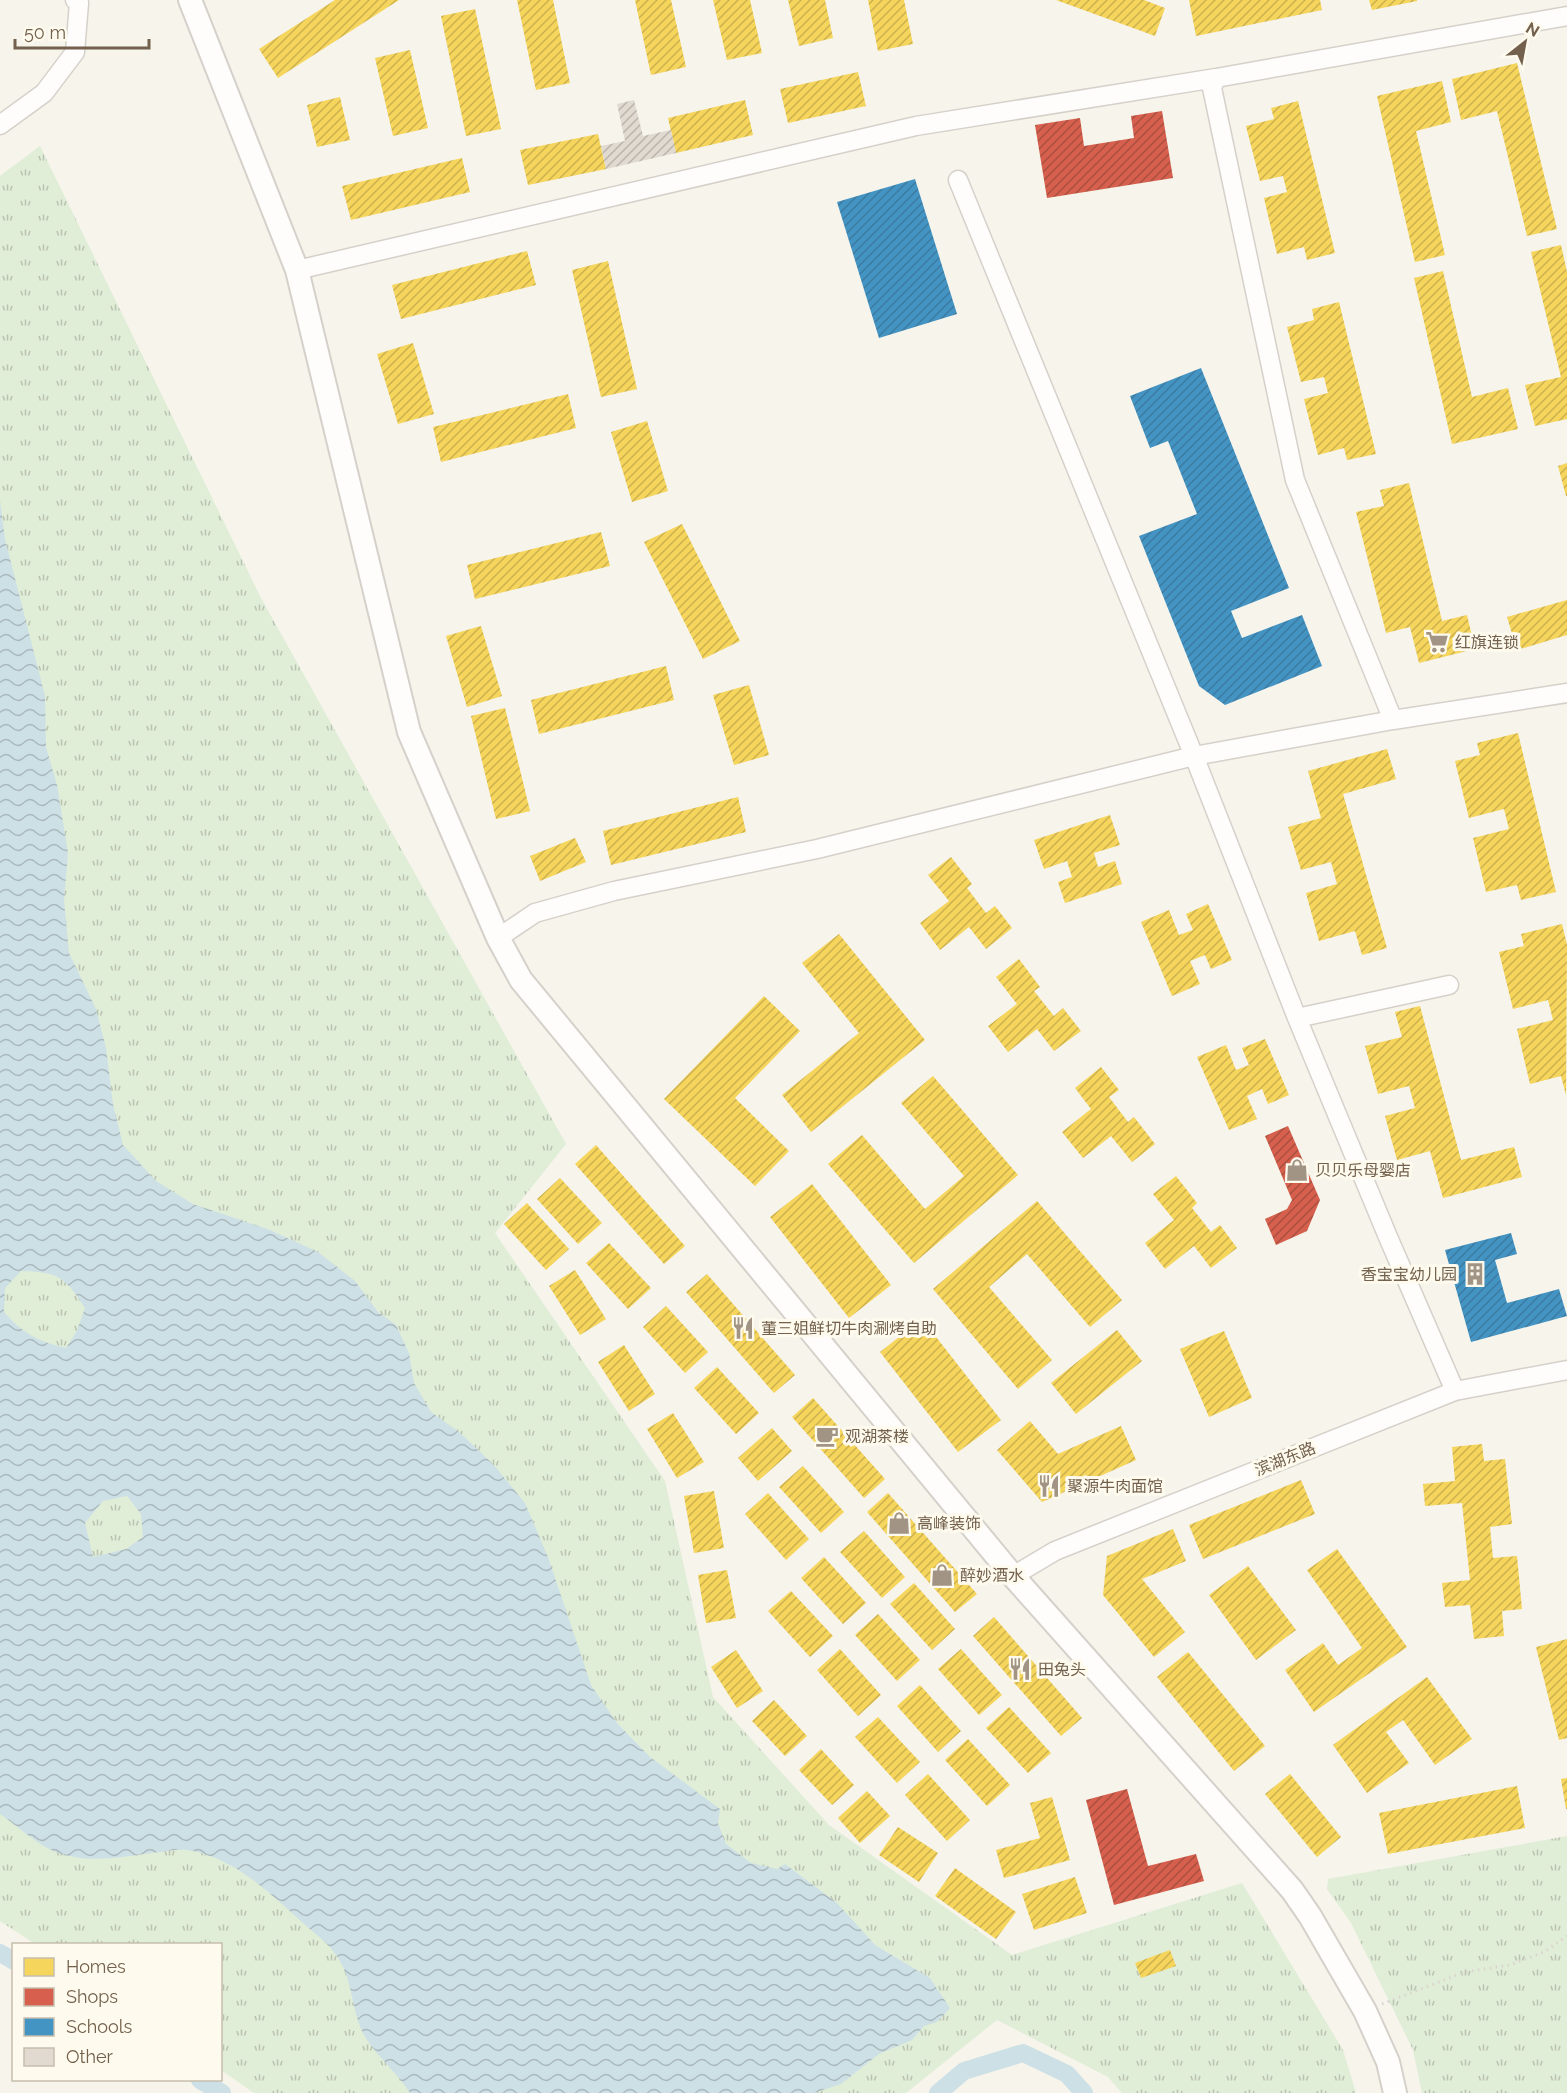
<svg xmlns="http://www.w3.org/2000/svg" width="1567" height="2093" font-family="Raleway,'Noto Sans SC',sans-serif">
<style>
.park{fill:url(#park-tufts)}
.water{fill:url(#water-waves);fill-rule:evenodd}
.homes{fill:url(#homes-hatch)}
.shops{fill:url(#shops-hatch)}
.schools{fill:url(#schools-hatch)}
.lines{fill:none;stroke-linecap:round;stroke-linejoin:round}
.canal{stroke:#cde0e6;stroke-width:18}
.building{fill:url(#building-hatch)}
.minor-casing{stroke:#d5d1ca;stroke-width:21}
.tertiary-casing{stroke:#d5d1ca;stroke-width:26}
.path{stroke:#dad4ce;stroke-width:3;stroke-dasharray:1.5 4.5;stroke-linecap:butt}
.minor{stroke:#fefdfc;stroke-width:18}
.tertiary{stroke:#fefdfc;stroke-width:22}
.labels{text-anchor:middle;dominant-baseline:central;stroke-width:6;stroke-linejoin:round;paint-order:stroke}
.poi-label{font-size:16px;fill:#73614d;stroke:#fefaed;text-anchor:start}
.street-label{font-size:16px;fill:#73614d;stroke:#fefaed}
</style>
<defs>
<pattern id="park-tufts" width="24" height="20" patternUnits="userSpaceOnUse" patternTransform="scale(1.5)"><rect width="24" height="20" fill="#e0edd7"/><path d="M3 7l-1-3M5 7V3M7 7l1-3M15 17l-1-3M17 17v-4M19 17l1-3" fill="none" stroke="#bac3b1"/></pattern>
<pattern id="water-waves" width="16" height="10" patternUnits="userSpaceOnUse" patternTransform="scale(1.5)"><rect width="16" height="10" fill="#cde0e6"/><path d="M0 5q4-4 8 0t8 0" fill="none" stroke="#abb9bd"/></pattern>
<pattern id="homes-hatch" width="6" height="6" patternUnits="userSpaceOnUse" patternTransform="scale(1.5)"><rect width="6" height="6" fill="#f6d55c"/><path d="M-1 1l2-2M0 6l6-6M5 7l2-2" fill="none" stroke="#ccb04e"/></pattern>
<pattern id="shops-hatch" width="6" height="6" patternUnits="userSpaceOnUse" patternTransform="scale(1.5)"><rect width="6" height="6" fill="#d6604d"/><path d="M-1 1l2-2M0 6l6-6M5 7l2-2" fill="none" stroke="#a94f40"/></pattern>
<pattern id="schools-hatch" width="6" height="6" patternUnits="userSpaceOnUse" patternTransform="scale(1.5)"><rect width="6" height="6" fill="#4393c3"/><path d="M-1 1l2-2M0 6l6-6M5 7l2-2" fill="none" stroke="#3c7ba1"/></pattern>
<pattern id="building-hatch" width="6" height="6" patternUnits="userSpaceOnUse" patternTransform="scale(1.5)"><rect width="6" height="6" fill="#e0dad1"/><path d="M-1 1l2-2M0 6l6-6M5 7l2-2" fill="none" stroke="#bab4ac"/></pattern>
</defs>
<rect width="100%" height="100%" fill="#f6f4eb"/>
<path class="park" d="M40,146L261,598L566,1144L495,1233L665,1481L713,1697L829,1825L1012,1955L1242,1883L1343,2050L1356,2093H1122L1108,2077L997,2020L906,2093H254L221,2070L220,1944H35L0,1921V176Z
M1567,1836V2093H1422L1413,2050L1351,1923L1327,1889L1328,1879Z"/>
<path class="water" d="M0,501L5,539L45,696L46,747L57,785L68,853L64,900L69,953L96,1009L106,1048L113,1104L123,1145L156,1181L193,1204L270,1230L318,1252L355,1281L378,1312L396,1325L409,1353L414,1383L431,1412L459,1432L493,1464L525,1503L548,1557L591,1685L617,1723L650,1757L720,1809L718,1823L726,1844L751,1863L777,1869L785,1864L837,1903L875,1945L930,1978L950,2008L937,2022L924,2026L912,2040L879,2054L841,2084L814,2093H410C398,2074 380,2059 367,2040C352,2017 354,1987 341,1963C333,1947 317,1935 304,1924C270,1893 234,1857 187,1850C178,1849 168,1851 160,1852C126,1856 89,1865 56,1852C39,1846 16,1825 0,1814ZM21,1271C59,1272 65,1277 85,1308L77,1331L66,1348C41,1343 20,1332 4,1312L5,1288ZM127,1496L141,1514L143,1537L126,1549L93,1557L85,1523L103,1501Z"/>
<path class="homes" d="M335,0H399L278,78L259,49Z
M517,0H553L570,83L536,90Z
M635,0H671L686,67L651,75Z
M713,0H750L762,53L727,60Z
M788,0H825L833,38L799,46Z
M868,0H904L913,44L878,51Z
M1056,0H1144L1165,8L1155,36Z
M1189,0H1320L1322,10L1196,36Z
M1369,0H1417V1L1372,10Z
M475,9L501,129L466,136L441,16Z
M410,50L428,128L393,136L375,58Z
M1517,63L1557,229L1527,236L1497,111L1461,120L1452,79Z
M858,72L866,106L788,123L780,89Z
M1442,81L1451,122L1416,131L1445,255L1415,262L1377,96Z
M340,97L350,140L317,147L307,105Z
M745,100L753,135L676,153L668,118Z
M1298,101L1335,253L1307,260L1304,247L1277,254L1264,198L1287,192L1283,176L1260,181L1246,126L1274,119L1271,108Z
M598,134L606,169L528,185L520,150Z
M462,158L470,192L351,220L342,186Z
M1561,245L1567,272V419L1535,426L1525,385L1561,377L1531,252Z
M527,251L536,285L401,319L392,285Z
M608,261L637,389L601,397L572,270Z
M1443,271L1472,397L1508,388L1518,429L1452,444L1414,278Z
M1339,302L1376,454L1347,460L1344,448L1318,455L1304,399L1328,393L1324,377L1301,382L1287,327L1314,320L1312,309Z
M413,343L434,414L398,424L377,354Z
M568,394L576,428L441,462L433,427Z
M647,421L668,491L632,502L611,432Z
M1567,463V496H1566L1558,466Z
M1409,483L1442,621L1467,615L1475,649L1419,663L1410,627L1386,633L1356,512L1384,506L1380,490Z
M682,524L740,641L703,659L644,542Z
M601,532L610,566L475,599L467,565Z
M1567,600V635L1517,650L1507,617Z
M481,626L502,696L467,707L446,636Z
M666,666L674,700L539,734L531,700Z
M749,685L769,755L734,765L713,695Z
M505,708L530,811L496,819L471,716Z
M1518,733L1556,892L1521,900L1517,885L1486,892L1473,838L1509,829L1504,809L1469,818L1455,761L1480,755L1477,743Z
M1387,749L1396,779L1343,794L1387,948L1362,955L1355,931L1319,941L1306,893L1337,884L1331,862L1301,870L1288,827L1321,818L1308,771Z
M738,797L746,832L611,865L603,831Z
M1110,815L1120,845L1094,853L1098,867L1115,861L1122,884L1065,903L1058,882L1072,877L1067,861L1044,869L1034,840Z
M575,838L586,862L540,881L530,856Z
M951,857L972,884L967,888L986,913L995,906L1012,928L986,949L969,927L940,950L920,923L949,901L928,875Z
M1208,904L1232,960L1211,969L1205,955L1190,961L1200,984L1172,996L1141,922L1169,910L1179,935L1193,930L1186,914Z
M1562,924L1567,945L1566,1095L1561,1076L1530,1084L1517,1029L1553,1020L1548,1000L1513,1009L1499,952L1524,946L1521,934Z
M839,934L925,1040L811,1132L782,1095L859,1033L802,963Z
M1019,959L1040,987L1034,991L1054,1016L1063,1008L1081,1031L1054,1051L1037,1029L1008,1052L988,1026L1017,1004L996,977Z
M764,996L800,1031L735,1098L789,1151L755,1186L664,1099Z
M1420,1006L1461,1160L1514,1147L1522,1177L1443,1198L1430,1151L1397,1160L1385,1116L1415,1108L1409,1086L1378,1094L1365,1046L1402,1037L1395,1012Z
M1265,1039L1289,1095L1268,1104L1262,1089L1247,1096L1257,1119L1229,1130L1197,1057L1226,1045L1236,1070L1249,1065L1242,1048Z
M1101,1067L1119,1090L1109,1097L1128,1122L1134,1117L1155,1144L1132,1162L1111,1136L1083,1158L1062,1132L1091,1109L1075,1088Z
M933,1076L1018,1175L914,1263L828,1164L862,1135L925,1209L964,1176L901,1103Z
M596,1145L685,1246L664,1264L575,1164Z
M1176,1176L1197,1203L1192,1208L1211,1232L1220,1225L1237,1248L1211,1268L1194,1246L1165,1269L1145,1243L1174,1220L1153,1194Z
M560,1178L602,1223L578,1244L537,1199Z
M812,1184L891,1285L849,1318L770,1217Z
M1037,1201L1122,1300L1090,1327L1027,1254L989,1287L1052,1360L1018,1389L933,1289Z
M527,1203L569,1249L546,1270L504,1224Z
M609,1243L651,1288L628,1309L586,1263Z
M575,1270L606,1319L580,1335L549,1286Z
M707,1274L795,1375L774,1393L686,1292Z
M666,1306L708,1352L685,1373L643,1327Z
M922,1319L1001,1420L958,1452L880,1352Z
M1117,1330L1142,1361L1076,1414L1051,1383Z
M1224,1331L1252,1398L1209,1417L1180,1349Z
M624,1345L655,1394L629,1411L598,1362Z
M717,1367L759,1413L736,1434L694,1388Z
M813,1398L885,1479L864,1498L792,1417Z
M673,1413L704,1462L677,1478L647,1429Z
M1030,1421L1058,1454L1121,1426L1136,1460L1042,1502L997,1450Z
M772,1428L792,1451L758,1481L738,1458Z
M1482,1444L1484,1461L1505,1459L1512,1524L1490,1527L1493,1558L1517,1556L1522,1609L1502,1611L1504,1636L1474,1639L1470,1605L1445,1607L1442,1583L1470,1580L1462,1503L1425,1506L1423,1484L1455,1481L1452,1447Z
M803,1466L844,1512L821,1533L779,1487Z
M1301,1480L1315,1514L1203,1559L1189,1525Z
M714,1491L724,1548L694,1553L684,1496Z
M768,1493L809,1539L786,1560L745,1514Z
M888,1493L977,1594L955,1612L867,1512Z
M1173,1529L1186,1561L1142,1579L1185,1632L1154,1657L1103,1595L1107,1556Z
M864,1531L905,1577L882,1598L840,1552Z
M1337,1549L1407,1647L1314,1712L1285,1670L1323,1643L1338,1665L1362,1648L1307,1570Z
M824,1557L866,1603L843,1624L801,1578Z
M1248,1566L1296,1630L1256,1660L1209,1595Z
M727,1570L736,1618L706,1623L698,1575Z
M914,1583L955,1629L932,1650L890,1604Z
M791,1591L833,1636L810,1657L768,1611Z
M878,1614L920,1660L897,1681L855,1635Z
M994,1617L1082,1718L1061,1736L973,1636Z
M1567,1639V1738L1559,1740L1536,1647Z
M840,1649L881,1695L858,1716L817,1670Z
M961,1649L1002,1695L979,1715L938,1669Z
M736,1650L763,1691L737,1708L711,1667Z
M1188,1652L1265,1746L1234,1771L1157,1677Z
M1427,1677L1472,1739L1435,1765L1403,1720L1386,1732L1409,1763L1367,1793L1333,1745Z
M920,1685L961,1731L938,1752L897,1706Z
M774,1700L807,1736L785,1756L752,1721Z
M1009,1707L1051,1753L1028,1773L986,1728Z
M878,1717L920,1762L897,1783L855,1737Z
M968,1739L1010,1785L987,1806L945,1760Z
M821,1749L854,1785L832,1805L799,1770Z
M928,1774L970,1820L947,1841L905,1795Z
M1290,1774L1341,1837L1317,1857L1265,1794Z
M1567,1778V1809H1566L1561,1779Z
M1517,1786L1525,1828L1388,1854L1379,1813Z
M867,1791L890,1816L860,1843L838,1818Z
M1052,1797L1070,1860L1004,1878L996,1850L1040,1838L1030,1803Z
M898,1827L938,1853L919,1882L879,1855Z
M955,1868L1016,1912L996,1939L935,1896Z
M1075,1877L1087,1913L1034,1930L1022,1894Z
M1170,1950L1176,1966L1141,1978L1135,1963Z"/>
<path class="shops" d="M1162,111L1173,178L1047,198L1035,125L1080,118L1084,146L1134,138L1131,116Z
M1288,1126L1320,1200L1307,1231L1276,1245L1265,1219L1287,1209L1292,1200L1265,1136Z
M1127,1789L1148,1866L1196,1854L1204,1881L1114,1905L1086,1800Z"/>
<path class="schools" d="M915,179L957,314L879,338L837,202Z
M1201,368L1289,588L1231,611L1242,638L1302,615L1322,666L1225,705L1199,686L1139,536L1197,514L1168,441L1150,448L1130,396Z
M1511,1233L1517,1254L1495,1260L1507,1303L1559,1289L1567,1316L1471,1342L1445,1250Z"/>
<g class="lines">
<path class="canal" d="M0,1953L14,1961
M200,2080L222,2093
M938,2093L964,2071L1023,2053L1067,2074L1084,2093"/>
</g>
<path class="building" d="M634,100L643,136L671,130L676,153L606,169L601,146L625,141L617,104Z"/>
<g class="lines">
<g class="minor-casing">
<path id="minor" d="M0,125L44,93L75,52L79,3L75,0
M958,180L1194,756L1297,1018L1388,1237L1455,1391
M297,270L916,126L1216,78
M1393,720L1295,480L1212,88L1216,78L1567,16
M498,938L535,913L614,891L817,849L1194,756L1393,720L1567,693
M1297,1018L1449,985
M1013,1576L1055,1551L1455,1391L1567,1370"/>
</g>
<g class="tertiary-casing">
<path id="tertiary" d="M190,0L297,270L409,732L498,938L521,980L1013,1576L1292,1890L1310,1916L1365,2011L1388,2062L1395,2093"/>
</g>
<path class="path" d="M1382,2004L1465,1972L1510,1965L1544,1952L1567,1936"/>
<use href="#minor" class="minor"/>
<use href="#tertiary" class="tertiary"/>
</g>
<defs>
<g id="supermarket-bare" transform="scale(1.8)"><path d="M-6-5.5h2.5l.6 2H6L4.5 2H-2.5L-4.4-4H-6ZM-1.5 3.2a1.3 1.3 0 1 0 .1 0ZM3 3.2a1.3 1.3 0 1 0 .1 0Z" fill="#a19484" stroke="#fefaed" stroke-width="2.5" paint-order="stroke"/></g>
<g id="shop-bare" transform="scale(1.8)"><path d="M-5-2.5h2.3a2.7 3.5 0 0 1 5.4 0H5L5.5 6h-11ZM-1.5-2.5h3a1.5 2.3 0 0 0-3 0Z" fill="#a19484" stroke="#fefaed" stroke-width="2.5" paint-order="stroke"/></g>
<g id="building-bare" transform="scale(1.8)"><path d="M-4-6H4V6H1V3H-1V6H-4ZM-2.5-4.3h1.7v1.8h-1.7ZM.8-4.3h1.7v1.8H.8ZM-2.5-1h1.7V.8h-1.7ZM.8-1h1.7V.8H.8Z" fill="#a19484" stroke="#fefaed" stroke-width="2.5" paint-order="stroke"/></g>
<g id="restaurant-bare" transform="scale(1.8)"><path d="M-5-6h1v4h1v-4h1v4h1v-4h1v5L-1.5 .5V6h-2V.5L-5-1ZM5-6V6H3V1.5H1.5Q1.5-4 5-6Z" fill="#a19484" stroke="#fefaed" stroke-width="2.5" paint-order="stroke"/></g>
<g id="cafe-bare" transform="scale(1.8)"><path d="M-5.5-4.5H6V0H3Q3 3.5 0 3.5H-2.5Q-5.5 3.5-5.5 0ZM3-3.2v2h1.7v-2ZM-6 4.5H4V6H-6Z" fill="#a19484" stroke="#fefaed" stroke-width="2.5" paint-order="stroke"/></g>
</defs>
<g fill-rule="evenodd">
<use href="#supermarket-bare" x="1437" y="642"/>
<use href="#shop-bare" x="1297" y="1170"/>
<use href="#building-bare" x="1475" y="1274"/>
<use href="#restaurant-bare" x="743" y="1328"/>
<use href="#cafe-bare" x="827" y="1436"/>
<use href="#restaurant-bare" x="1049" y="1486"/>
<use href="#shop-bare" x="899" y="1523"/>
<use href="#shop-bare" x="942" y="1575"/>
<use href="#restaurant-bare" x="1020" y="1669"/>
</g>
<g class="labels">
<g class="poi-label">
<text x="1455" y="642">红旗连锁</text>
<text x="1315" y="1170">贝贝乐母婴店</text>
<text x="1457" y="1274" text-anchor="end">香宝宝幼儿园</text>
<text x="761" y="1328">董三姐鲜切牛肉涮烤自助</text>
<text x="845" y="1436">观湖茶楼</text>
<text x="1067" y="1486">聚源牛肉面馆</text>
<text x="917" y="1523">高峰装饰</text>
<text x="960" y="1575">醉妙酒水</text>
<text x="1038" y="1669">田兔头</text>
</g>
<g class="street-label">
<text transform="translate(1285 1459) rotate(-22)">滨湖东路</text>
</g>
</g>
<rect x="12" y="1943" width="210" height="138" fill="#fefaed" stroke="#c6bdad" stroke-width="1.5"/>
<rect x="24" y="1958" width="30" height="18" fill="#f6d55c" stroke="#c6bdad" stroke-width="1.5"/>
<text x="66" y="1973" font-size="18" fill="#73614d">Homes</text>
<rect x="24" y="1988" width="30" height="18" fill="#d6604d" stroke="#c6bdad" stroke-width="1.5"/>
<text x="66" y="2003" font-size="18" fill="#73614d">Shops</text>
<rect x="24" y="2018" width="30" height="18" fill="#4393c3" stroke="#c6bdad" stroke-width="1.5"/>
<text x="66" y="2033" font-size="18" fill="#73614d">Schools</text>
<rect x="24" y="2048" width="30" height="18" fill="#e0dad1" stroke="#c6bdad" stroke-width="1.5"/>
<text x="66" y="2063" font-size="18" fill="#73614d">Other</text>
<g transform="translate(1525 42) rotate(31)" stroke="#fefaed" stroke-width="4.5" paint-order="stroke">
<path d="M0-4.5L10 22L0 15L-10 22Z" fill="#73614d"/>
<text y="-9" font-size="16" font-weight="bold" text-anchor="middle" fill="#73614d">N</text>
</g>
<path d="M15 39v9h134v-9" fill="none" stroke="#73614d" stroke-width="3"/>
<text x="24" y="39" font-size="18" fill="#73614d" stroke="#fefaed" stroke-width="4.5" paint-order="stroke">50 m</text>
</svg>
